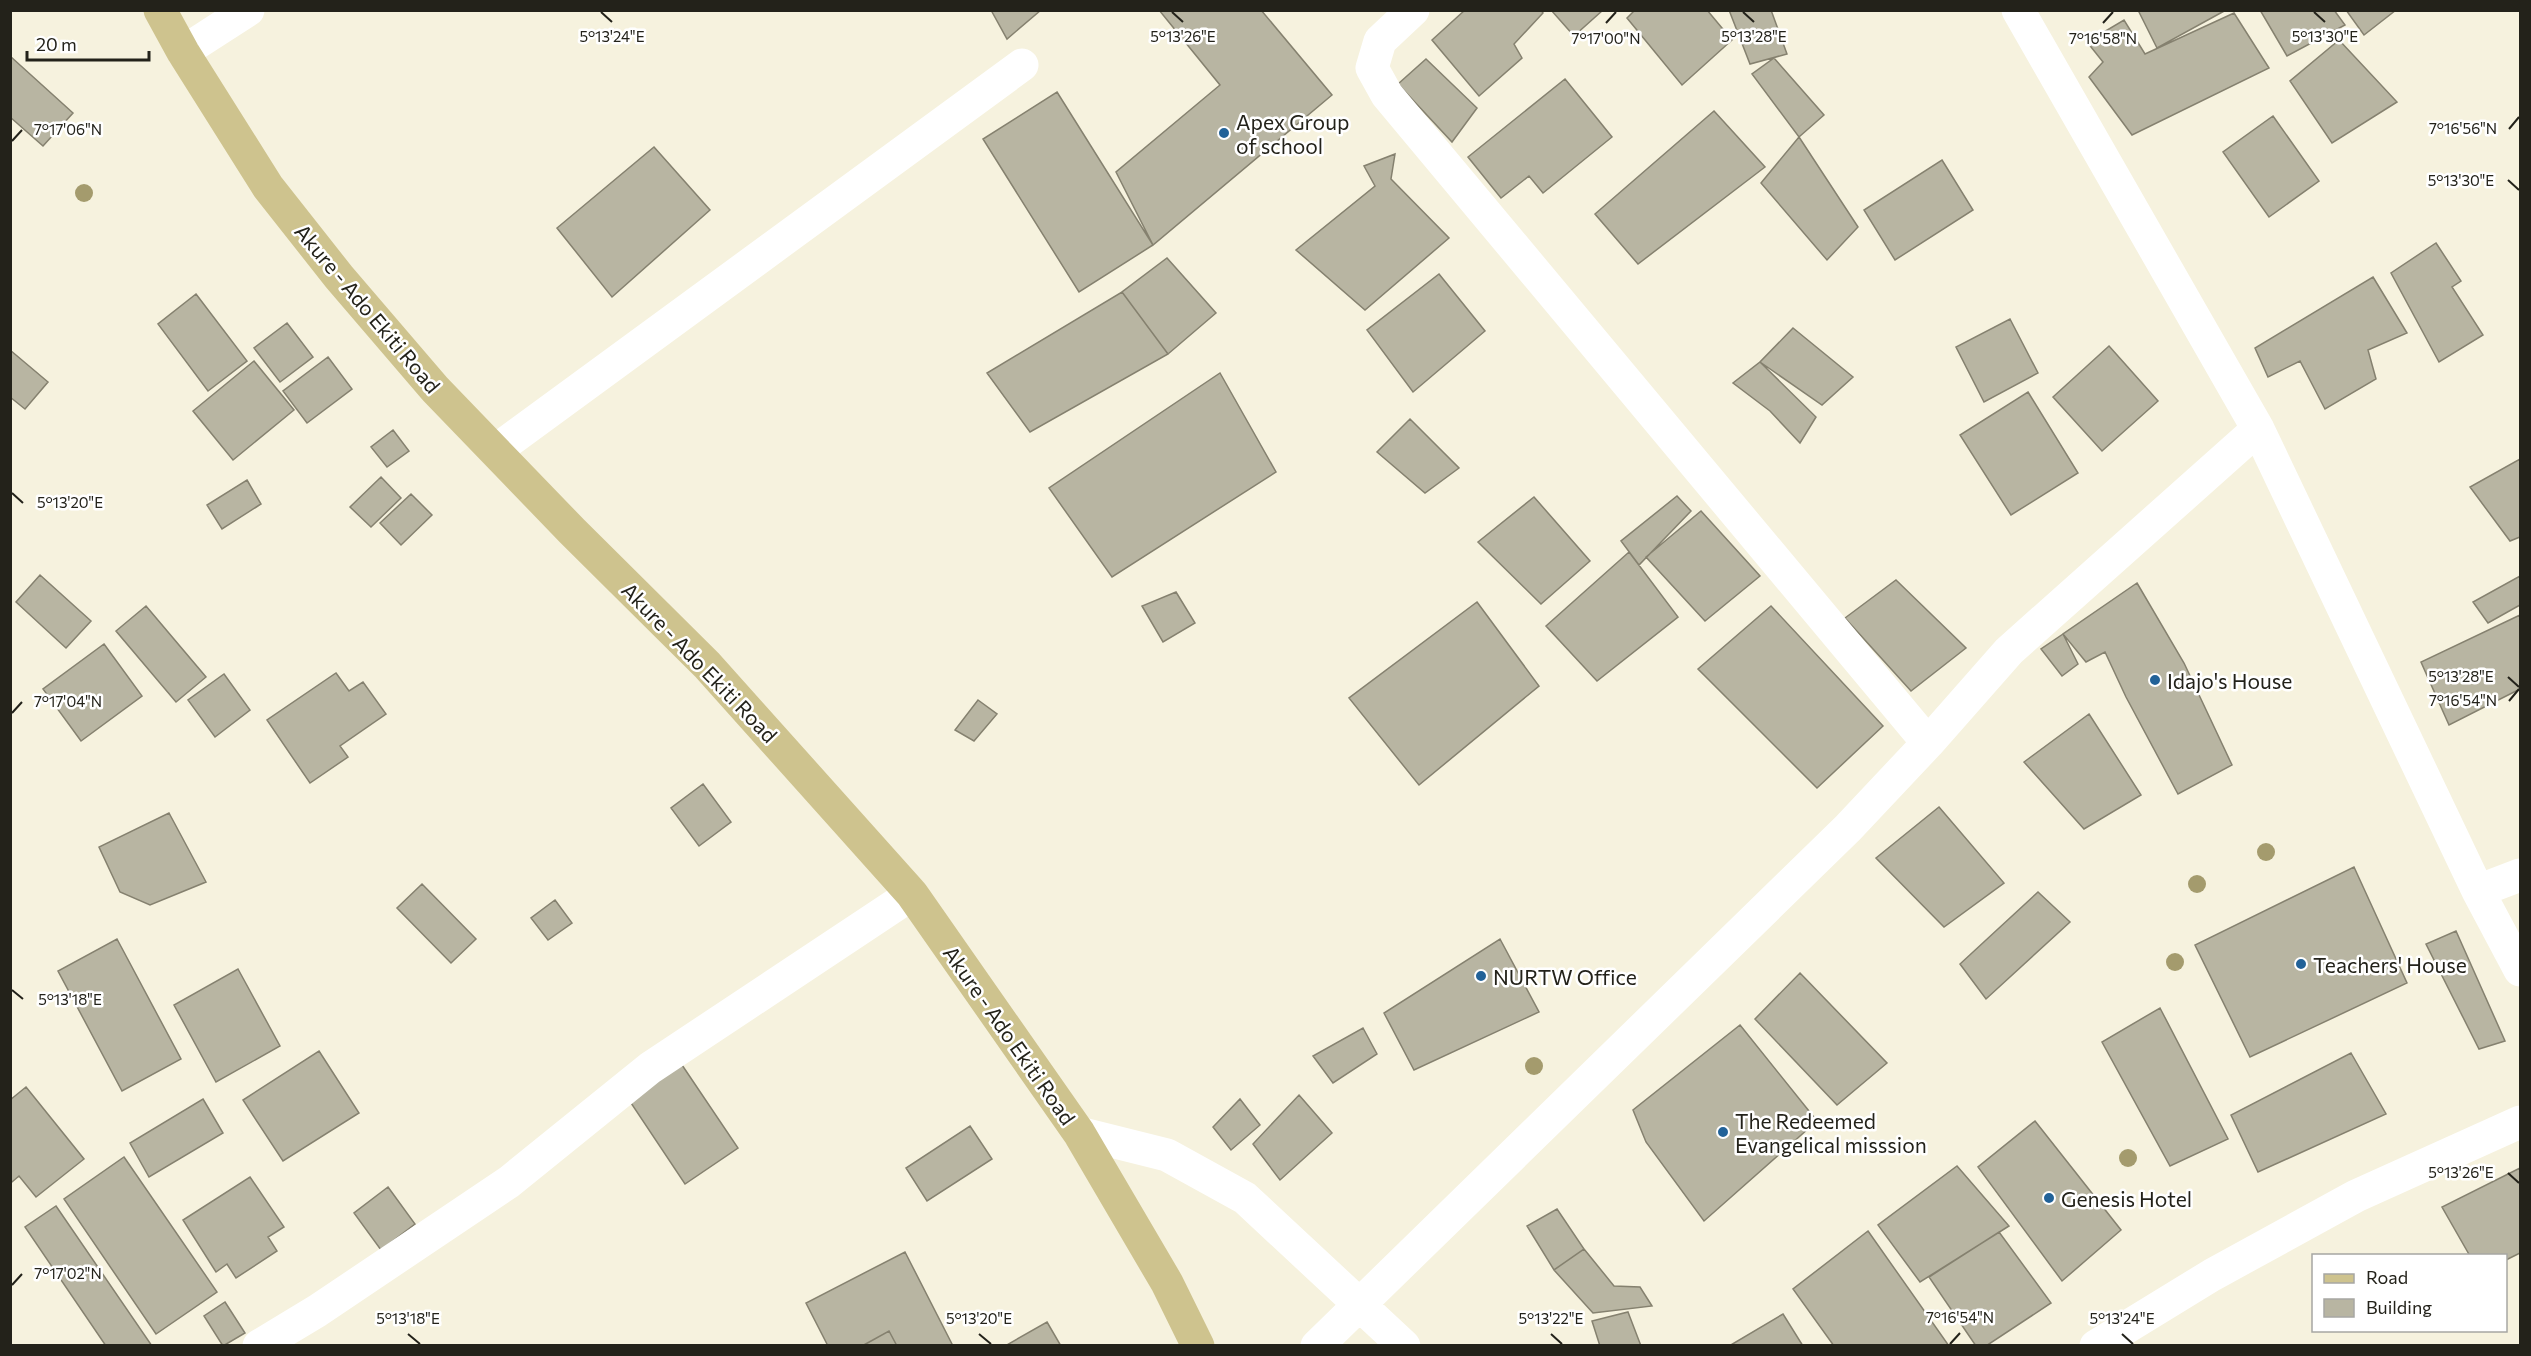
<svg xmlns="http://www.w3.org/2000/svg" width="2531" height="1356" font-family="Commissioner,sans-serif">
<style>
.building{fill:#b8b5a2;stroke:#85816f;stroke-width:1.5}
.lines{fill:none;stroke-linecap:round;stroke-linejoin:round}
.minor{stroke:#fff;stroke-width:33}
.major{stroke:#cec38e;stroke-width:33}
.tree{fill:#a49b6d}
.ticks{fill:none;stroke:#23221a;stroke-width:2}
.poi-dot{fill:#226298;stroke:#fff;stroke-width:2}
.labels{text-anchor:middle;dominant-baseline:central;stroke-width:5;stroke-linejoin:round;paint-order:stroke}
.poi-label{font-size:21px;fill:#23221a;stroke:#fff;text-anchor:start}
.street-label{font-size:21px;fill:#23221a;stroke:#fff}
.ticks-label{font-size:15px;text-anchor:middle;fill:#23221a;stroke:#fff;stroke-width:5;stroke-linejoin:round;paint-order:stroke}
</style>
<rect width="100%" height="100%" fill="#f6f2de"/>
<path class="building" d="M991,10H1041L1007,39Z
M1159,10H1261L1332,95L1153,245L1116,172L1220,85Z
M1465,10H1541L1543,13L1514,44L1522,58L1479,96L1432,40Z
M1551,10H1603L1574,36Z
M1635,10H1707L1732,40L1682,85L1627,18Z
M1729,10H1771L1787,54L1750,64Z
M2138,10H2226L2157,48Z
M2260,10H2334L2345,25L2287,56Z
M2346,10H2396L2364,35Z
M2234,13L2269,68L2132,135L2089,77L2103,62L2087,42L2124,20L2145,54Z
M2339,40L2397,102L2332,143L2290,81Z
M10,56L73,113L43,146L10,117Z
M1774,58L1824,115L1799,137L1752,74Z
M1426,59L1477,108L1452,142L1398,84Z
M1565,79L1612,137L1543,193L1529,176L1501,198L1468,157Z
M1057,92L1153,245L1079,292L983,139Z
M1714,111L1765,167L1638,264L1595,214Z
M2273,116L2319,181L2269,217L2223,152Z
M1799,137L1858,227L1827,260L1761,183Z
M654,147L710,210L612,297L557,228Z
M1395,154L1391,179L1449,238L1365,310L1296,250L1375,186L1364,166Z
M1942,160L1973,210L1895,260L1864,210Z
M2436,243L2461,281L2452,287L2483,335L2439,362L2391,273Z
M1167,258L1216,313L1168,354L1122,292Z
M1439,274L1485,331L1413,392L1367,330Z
M2373,277L2407,333L2368,350L2376,379L2325,409L2300,361L2268,377L2255,348Z
M1122,292L1168,354L1030,432L987,373Z
M196,294L247,361L208,391L158,324Z
M2010,319L2038,373L1984,402L1956,347Z
M287,323L313,357L280,382L254,348Z
M1793,328L1853,377L1822,405L1760,362Z
M2109,346L2158,401L2102,451L2053,397Z
M10,350L48,382L25,409L10,397Z
M328,357L352,389L307,423L283,391Z
M254,361L294,410L233,460L193,411Z
M1760,362L1816,417L1800,443L1770,411L1733,383Z
M1220,373L1276,472L1112,577L1049,488Z
M2028,392L2078,473L2011,515L1960,435Z
M1410,419L1459,468L1425,493L1377,452Z
M393,430L409,451L387,467L371,447Z
M2520,459V537L2510,541L2470,487Z
M381,477L401,498L371,527L350,507Z
M247,480L261,504L222,529L207,505Z
M411,494L432,515L401,545L380,523Z
M1677,496L1691,511L1639,565L1621,541Z
M1534,497L1590,561L1541,604L1478,542Z
M1701,511L1760,576L1705,621L1646,557Z
M1629,552L1678,617L1597,681L1546,626Z
M40,575L91,621L66,648L16,602Z
M2520,576V605L2488,623L2473,602Z
M1896,580L1966,648L1911,691L1845,618Z
M2137,583L2184,663L2232,765L2178,794L2126,697L2105,652L2086,662L2063,634Z
M1176,592L1195,623L1163,642L1142,606Z
M1477,602L1539,686L1419,785L1349,698Z
M146,606L206,677L176,702L116,631Z
M1771,606L1883,726L1817,788L1698,669Z
M2520,615V689L2449,725L2421,662Z
M2063,634L2078,664L2062,676L2041,649Z
M104,644L142,696L81,741L43,689Z
M336,673L349,691L363,682L386,714L340,746L348,757L310,783L267,720Z
M224,674L250,710L215,737L188,700Z
M978,700L997,714L974,741L955,730Z
M2089,714L2141,795L2084,829L2024,762Z
M703,784L731,822L699,846L671,808Z
M1939,807L2004,883L1944,927L1876,858Z
M169,813L206,882L150,905L120,892L99,847Z
M2354,867L2407,983L2250,1057L2195,945Z
M422,884L476,939L451,963L397,908Z
M2038,892L2070,922L1986,999L1960,964Z
M555,900L572,923L548,940L531,918Z
M2456,931L2505,1041L2479,1049L2426,944Z
M117,939L181,1059L122,1091L58,971Z
M1500,939L1539,1012L1414,1070L1384,1013Z
M238,969L280,1046L216,1082L174,1005Z
M1800,973L1887,1063L1837,1105L1755,1019Z
M2160,1008L2228,1139L2170,1166L2102,1042Z
M1740,1025L1817,1121L1704,1221L1646,1142L1633,1110Z
M1363,1028L1377,1054L1333,1083L1313,1056Z
M319,1051L359,1113L283,1161L243,1100Z
M2351,1053L2386,1114L2258,1172L2231,1115Z
M680,1062L738,1148L685,1184L627,1097Z
M26,1087L84,1159L36,1197L19,1176L12,1182L10,1179V1100Z
M1299,1095L1332,1133L1280,1180L1253,1144Z
M203,1099L223,1133L149,1177L130,1143Z
M1240,1099L1260,1125L1231,1150L1213,1127Z
M2035,1121L2121,1230L2062,1281L1978,1167Z
M970,1126L992,1159L927,1201L906,1168Z
M124,1157L217,1292L156,1334L64,1199Z
M1957,1166L2009,1226L1920,1282L1878,1225Z
M2520,1168V1253L2506,1260V1256H2470L2442,1207Z
M250,1177L284,1227L268,1237L277,1251L236,1278L227,1264L216,1272L183,1220Z
M388,1187L415,1224L381,1250L354,1213Z
M56,1206L152,1346H106L25,1227Z
M1557,1209L1584,1249L1554,1270L1527,1226Z
M1868,1231L1949,1346H1834L1793,1289Z
M1999,1232L2051,1303L1986,1346H1976L1929,1277Z
M1584,1249L1614,1286L1640,1287L1652,1306L1593,1313L1554,1270Z
M905,1252L953,1346H897L889,1331L862,1346H828L806,1303Z
M225,1302L245,1333L223,1346L204,1316Z
M1628,1312L1641,1346H1600L1592,1321Z
M1783,1314L1803,1346H1729Z
M1047,1322L1061,1346H1005Z
M889,1331L897,1346H862Z"/>
<g class="lines">
<path class="minor" d="M1413,10L1380,41L1372,68L1387,95L1928,743
M2018,10L2258,429L2478,891L2520,970
M183,52L248,10
M495,451L1022,65
M2478,891L2520,875
M1079,1133L1167,1155L1245,1198L1404,1346
M259,1346L317,1311L509,1182L650,1068L912,894
M1317,1346L1848,828L1928,743L2009,651L2258,429
M2096,1346L2212,1275L2356,1196L2520,1122"/>
<path class="major" d="M160,10L183,52L268,187L339,277L435,389L572,531L707,665L912,894L1079,1133L1167,1283L1198,1346"/>
</g>
<g class="tree">
<circle cx="84" cy="193" r="9"/>
<circle cx="2266" cy="852" r="9"/>
<circle cx="2197" cy="884" r="9"/>
<circle cx="2175" cy="962" r="9"/>
<circle cx="1534" cy="1066" r="9"/>
<circle cx="2128" cy="1158" r="9"/>
</g>
<path class="ticks" d="M601,12L612,22M1172,12L1183,22M1743,12L1754,22M2314,12L2325,22M1606,23L1616,12M2103,23L2113,12M2509,129L2519,117M12,141L22,130M2508,180L2519,190M12,493L23,503M2508,677L2519,687M2509,701L2519,689M12,713L22,702M12,990L23,999M2508,1173L2519,1183M12,1285L22,1274M408,1334L420,1344M979,1334L991,1344M1551,1334L1562,1344M2122,1334L2133,1344M1950,1344L1960,1333"/>
<g class="poi-dot">
<circle cx="1224" cy="133" r="6"/>
<circle cx="2155" cy="680" r="6"/>
<circle cx="2301" cy="964" r="6"/>
<circle cx="1481" cy="976" r="6"/>
<circle cx="1723" cy="1132" r="6"/>
<circle cx="2049" cy="1198" r="6"/>
</g>
<g class="labels">
<g class="poi-label">
<text x="1236" y="121">Apex Group<tspan x="1236" dy="24">of school</tspan></text>
<text x="2167" y="680">Idajo's House</text>
<text x="2313" y="964">Teachers' House</text>
<text x="1493" y="976">NURTW Office</text>
<text x="1735" y="1120">The Redeemed<tspan x="1735" dy="24">Evangelical misssion</tspan></text>
<text x="2061" y="1198">Genesis Hotel</text>
</g>
<g class="street-label">
<text transform="translate(368 308) rotate(50)">Akure - Ado Ekiti Road</text>
<text transform="translate(700 662) rotate(46)">Akure - Ado Ekiti Road</text>
<text transform="translate(1010 1035) rotate(55)">Akure - Ado Ekiti Road</text>
</g>
</g>
<g class="ticks-label">
<text x="612" y="42">5°13'24"E</text>
<text x="1754" y="42">5°13'28"E</text>
<text x="1183" y="42">5°13'26"E</text>
<text x="2325" y="42">5°13'30"E</text>
<text x="1606" y="44">7°17'00"N</text>
<text x="2103" y="44">7°16'58"N</text>
<text x="2463" y="134">7°16'56"N</text>
<text x="68" y="135">7°17'06"N</text>
<text x="2461" y="186">5°13'30"E</text>
<text x="70" y="508">5°13'20"E</text>
<text x="2461" y="682">5°13'28"E</text>
<text x="2463" y="706">7°16'54"N</text>
<text x="68" y="707">7°17'04"N</text>
<text x="70" y="1005">5°13'18"E</text>
<text x="2461" y="1178">5°13'26"E</text>
<text x="68" y="1279">7°17'02"N</text>
<text x="1960" y="1323">7°16'54"N</text>
<text x="408" y="1324">5°13'18"E</text>
<text x="979" y="1324">5°13'20"E</text>
<text x="1551" y="1324">5°13'22"E</text>
<text x="2122" y="1324">5°13'24"E</text>
</g>
<rect width="2531" height="1356" fill="none" stroke="#23221a" stroke-width="24"/>
<rect x="2312" y="1254" width="195" height="78" fill="#ffffff" stroke="#a7a7a3" stroke-width="1.5"/>
<rect x="2324" y="1274" width="30" height="9" fill="#cec38e" stroke="#a7a7a3" stroke-width="1.5"/>
<text x="2366" y="1284" font-size="18" fill="#23221a">Road</text>
<rect x="2324" y="1299" width="30" height="18" fill="#b8b5a2" stroke="#a7a7a3" stroke-width="1.5"/>
<text x="2366" y="1314" font-size="18" fill="#23221a">Building</text>
<path d="M27 51v9h122v-9" fill="none" stroke="#23221a" stroke-width="3"/>
<text x="36" y="51" font-size="18" fill="#23221a" stroke="#ffffff" stroke-width="4.5" paint-order="stroke">20 m</text>
</svg>
